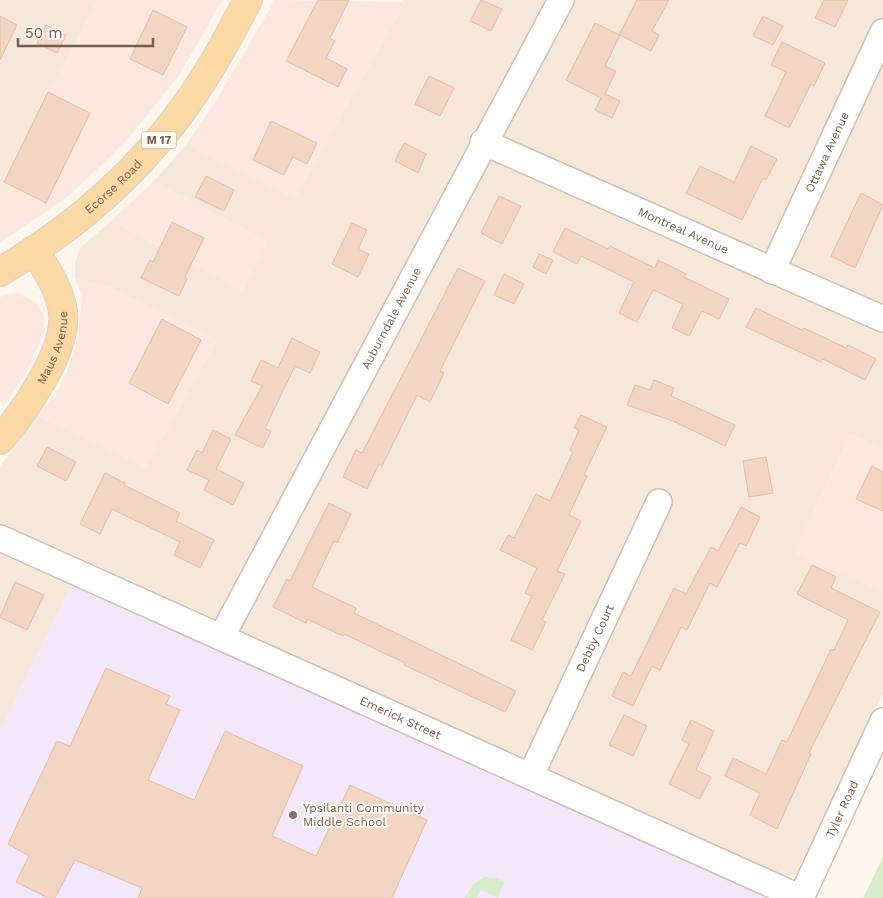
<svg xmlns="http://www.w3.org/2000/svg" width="883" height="898" font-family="'Work Sans',sans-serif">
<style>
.residential{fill:#f5e8da}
.commercial{fill:#fde8e0}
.education{fill:#f3e8fa}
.green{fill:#d8ecc9}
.building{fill:#f3d5c3;stroke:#e6bba3}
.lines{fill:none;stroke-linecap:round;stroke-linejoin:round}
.minor-casing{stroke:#d1beb0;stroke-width:28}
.major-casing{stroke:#dad1cd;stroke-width:30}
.minor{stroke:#fff;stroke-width:25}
.major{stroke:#fbd9a5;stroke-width:28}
.education-dot{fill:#8d6e63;stroke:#fffaf3;stroke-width:2}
.labels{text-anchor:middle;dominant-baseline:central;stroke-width:4;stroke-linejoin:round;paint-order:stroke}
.shield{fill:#fffaf3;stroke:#a28b7f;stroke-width:1}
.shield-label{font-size:11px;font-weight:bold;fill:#7a5c4d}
.street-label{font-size:12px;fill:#7a5c4d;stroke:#fffaf3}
.education-label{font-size:12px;fill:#785e54;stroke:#fffaf3;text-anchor:start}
</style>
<rect width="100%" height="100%" fill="#fdf6ec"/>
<path class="residential" d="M0,0H98L1,183H0Z
M402,0H883V449L850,434L795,552L883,592V693L801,871L797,874L789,876L771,872L73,582L0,732V466L38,416L146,467L217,340L109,287L75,278V262L81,247L111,221L243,290L268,242L154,181L186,145L295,198L405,2Z"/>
<path class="commercial" d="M98,0H222L180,74L132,134L106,161L67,197L0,243V183Z
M275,0L405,2L295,199L186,145L214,104Z
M154,181L268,242L243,291L111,221Z
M75,278L109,287L217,340L146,468L38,416L60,387L68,370L78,335L82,298Z
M13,293L23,295L39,305L44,315V334L24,376L5,403L0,401V297Z
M850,434L883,449V592L794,553Z"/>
<path class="education" d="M73,582L769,898H0V732Z"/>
<path class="green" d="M883,857V898H863Z
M485,877L496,878L504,882L498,898L481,890L477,898H465L473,884Z"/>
<path class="building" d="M318,0H349L330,38L335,41L326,58L347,69L338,87L286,61Z
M481,0L502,9L491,31L470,21Z
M637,0H669L652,31L659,35L651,51L620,35L605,66L616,71L605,94L620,101L612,118L595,110L601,98L566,80L595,23L619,35Z
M824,0H848L835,27L815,18Z
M153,10L187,27L163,75L130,59Z
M0,16L17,25L0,60Z
M763,16L783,26L773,45L753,36Z
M46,25L66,35L57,53L37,43Z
M782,42L825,63L814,86L811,84L789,128L765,116L786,72L771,65Z
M429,76L454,88L440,116L415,104Z
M48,92L90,113L46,203L4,182Z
M271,121L317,143L307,164L293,157L284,175L253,160Z
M404,143L426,154L418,173L395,161Z
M751,146L777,159L766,180L763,178L742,220L686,193L700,166L734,182Z
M206,176L234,190L224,211L195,197Z
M861,193L883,205L855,268L831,256Z
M499,196L521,206L502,244L481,233Z
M172,222L204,238L185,277L187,279L179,296L141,278L150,260L153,262Z
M352,223L367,230L358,249L369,254L358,277L332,264Z
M565,228L608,249L610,246L655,268L658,260L686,274L684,277L729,299L719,319L702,311L689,336L672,328L683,304L653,290L637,322L619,313L634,282L581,256L577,264L553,252Z
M539,254L553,260L546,274L533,267Z
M458,268L485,281L440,371L444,373L430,402L417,395L382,466L379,464L367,489L343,477L356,450L362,453Z
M504,274L524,284L514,304L494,295Z
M756,308L802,330L804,328L846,348L848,345L876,359L865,380L823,359L821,362L746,327Z
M162,319L201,340L168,404L129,383Z
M292,338L320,352L310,373L295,366L265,428L271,431L263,448L235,435L262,386L251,381L261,360L278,368Z
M654,380L674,388L671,396L735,425L725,446L673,421L627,405L635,385L650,390Z
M581,415L607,427L584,475L587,476L569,515L581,521L557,571L565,574L542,620L546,622L532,650L511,640L532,596L525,593L537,568L500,550L508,535L514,538L536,494L550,501L573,452L570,450L579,430L574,428Z
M213,430L231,439L216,469L244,483L233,505L204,490L209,480L187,470L197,450L202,453Z
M47,447L76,462L66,481L37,466Z
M766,457L773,493L749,497L743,461Z
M872,466L883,472V511L856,499Z
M105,473L125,483L124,485L180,513L176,521L214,540L200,568L174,555L180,542L112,509L100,534L80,524Z
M329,503L351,514L337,543L334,541L312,587L356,608L354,613L516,691L505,712L404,665L405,663L344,634L343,636L307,619L306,623L273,607L287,579L290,581Z
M741,507L760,517L746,546L740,543L717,587L710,583L687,630L681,627L660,670L652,666L633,706L612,696L623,672L631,676L674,588L686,594L711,547L718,551Z
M812,565L836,577L831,588L880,612L809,753L811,754L777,829L750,815L760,793L725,776L733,758L766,774L782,740L787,742L831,649L834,650L848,620L797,594Z
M15,582L44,595L27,630L0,617Z
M106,668L170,696L166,704L180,710L148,780L194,800L225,731L303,766L272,836L316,856L350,785L427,820L392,898H138L142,888L75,860L55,898H48L16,882L29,856L8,844L57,741L70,746Z
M624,715L647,726L633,756L609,745Z
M691,720L714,731L696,770L711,777L700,799L669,784L689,744L682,740Z"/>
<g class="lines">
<g class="minor-casing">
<g id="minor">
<path id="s1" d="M483,142L883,319"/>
<path id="s2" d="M772,271L883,32"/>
<path id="s3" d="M0,538L801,898"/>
<path id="s4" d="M222,636L561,0"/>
<path id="s5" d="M531,775L659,502"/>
<path id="s6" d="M801,898L883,721"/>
</g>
</g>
<g class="major-casing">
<g id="major">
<path id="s7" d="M0,272C73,229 137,174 186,105C210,72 229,36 248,0"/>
<path id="s8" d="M0,440C24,412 68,350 63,312C60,289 46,269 34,250"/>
</g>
</g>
<use href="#minor" class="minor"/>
<use href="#major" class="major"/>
</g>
<circle class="education-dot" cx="293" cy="815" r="5"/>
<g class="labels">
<rect class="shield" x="141.5" y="131.5" width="35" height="17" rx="4"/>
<g class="shield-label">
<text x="159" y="140">M 17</text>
</g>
<g class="street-label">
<text stroke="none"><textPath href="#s2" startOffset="131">Ottawa Avenue</textPath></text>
<text stroke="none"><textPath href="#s7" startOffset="142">Ecorse Road</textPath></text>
<text stroke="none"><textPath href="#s1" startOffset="219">Montreal Avenue</textPath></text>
<text stroke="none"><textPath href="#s4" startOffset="360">Auburndale Avenue</textPath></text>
<text stroke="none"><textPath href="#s8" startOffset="108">Maus Avenue</textPath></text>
<text stroke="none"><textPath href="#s5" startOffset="151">Debby Court</textPath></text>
<text stroke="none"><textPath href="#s3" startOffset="439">Emerick Street</textPath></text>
<text stroke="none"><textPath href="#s6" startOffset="98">Tyler Road</textPath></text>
</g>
<g class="education-label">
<text x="303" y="808">Ypsilanti Community<tspan x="303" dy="14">Middle School</tspan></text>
</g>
</g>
<path d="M18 38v8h135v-8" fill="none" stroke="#7a5c4d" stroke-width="2.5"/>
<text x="25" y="38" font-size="15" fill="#7a5c4d" stroke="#fffaf3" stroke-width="4" paint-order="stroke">50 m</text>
</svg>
